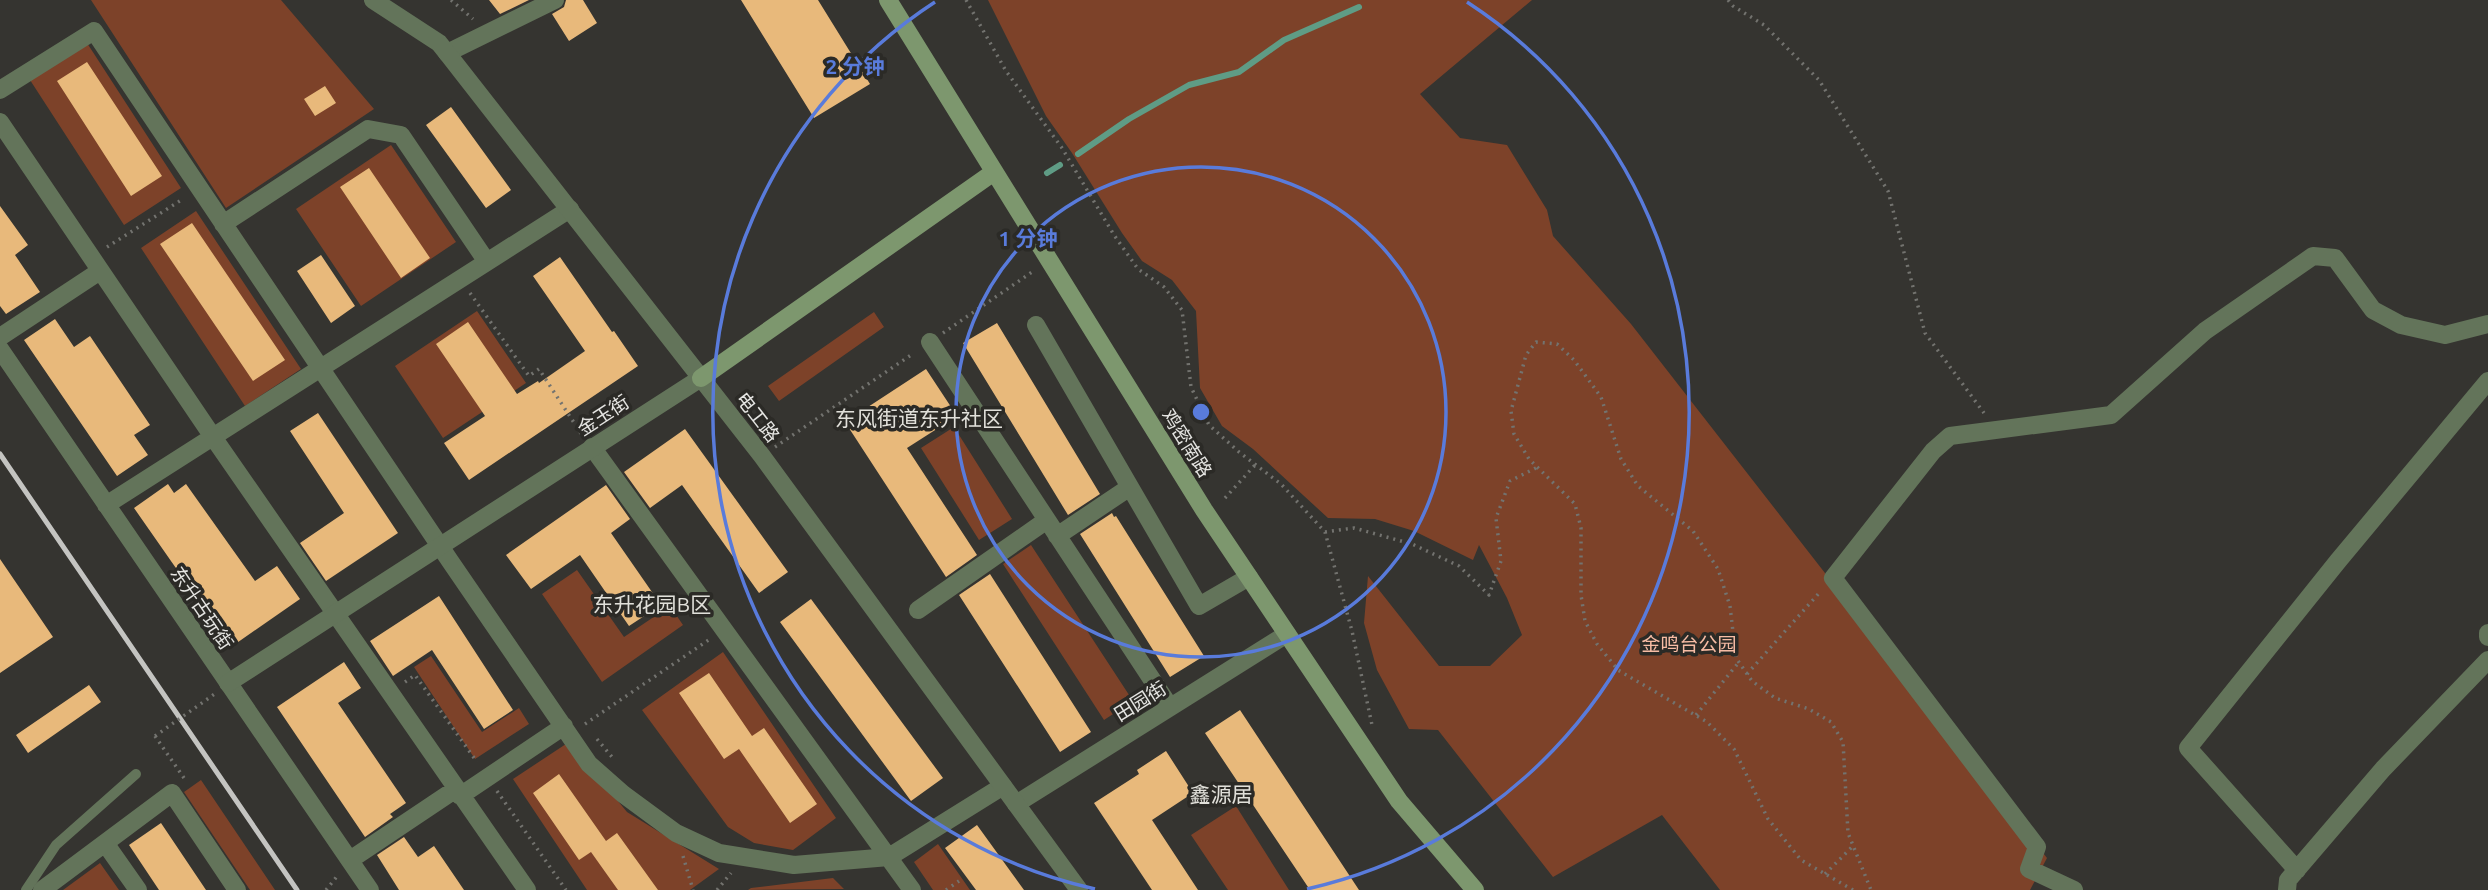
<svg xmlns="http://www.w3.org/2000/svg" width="2488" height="890" font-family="Ubuntu,'Noto Sans SC',sans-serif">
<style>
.green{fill:#7d4229}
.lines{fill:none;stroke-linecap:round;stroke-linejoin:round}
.stream{stroke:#5f9c85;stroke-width:6}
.building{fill:#e8b97b}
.path{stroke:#73736f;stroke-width:3.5;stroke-dasharray:2 5;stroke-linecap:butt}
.service{stroke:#63745a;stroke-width:10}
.minor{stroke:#63745a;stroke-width:18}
.tertiary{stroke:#63745a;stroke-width:18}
.secondary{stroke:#7d976e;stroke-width:18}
.rail{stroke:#c4c4c1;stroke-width:5}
.path-bridge{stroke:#73736f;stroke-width:3.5;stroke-dasharray:2 5;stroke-linecap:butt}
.ring{fill:none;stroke:#597bdb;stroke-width:3.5}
.labels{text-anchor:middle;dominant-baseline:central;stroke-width:7;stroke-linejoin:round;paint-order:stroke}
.street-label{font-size:19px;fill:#e5e5e2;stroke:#2b2a26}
.park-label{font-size:19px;fill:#f7bca4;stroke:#2b2a26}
.neighbourhood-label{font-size:21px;fill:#e1e0da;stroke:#2b2a26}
.centre{fill:#597bdb;stroke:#2b2a26;stroke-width:3.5}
.ring-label{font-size:21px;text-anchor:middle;font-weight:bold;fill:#597bdb;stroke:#2b2a26;stroke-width:7;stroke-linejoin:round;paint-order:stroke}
</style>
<rect width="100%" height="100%" fill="#353430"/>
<path class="green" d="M91,0H281L374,109L226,208Z
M988,0H1532L1420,94L1460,138L1507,145L1547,210L1553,236L1631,324L2047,858L2030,890H1720L1662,815L1553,877L1438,730L1409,729L1377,670L1364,623L1368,576L1439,666H1490L1522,635L1507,598L1479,545L1473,560L1414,531L1375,519L1328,518L1253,449L1222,426L1200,388L1196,311L1172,280L1142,261L1122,233L1072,153L1046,116Z
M87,43L181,188L124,225L30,80Z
M391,145L456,242L361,306L296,209Z
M196,211L301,369L245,406L141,248Z
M477,311L526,383L443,438L395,366Z
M874,312L884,327L779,401L768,386Z
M954,427L1012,519L979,540L921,448Z
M1031,545L1133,701L1104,720L1003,564Z
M577,570L624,637L670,606L683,625L602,682L542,594Z
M723,652L836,818L793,850L754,843L728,827L642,710Z
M431,656L482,732L519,708L529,724L475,759L414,667Z
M569,742L627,812L719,869L690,890H587L513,779Z
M201,780L275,890H250L184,792Z
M1236,806L1289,890H1228L1191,835Z
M938,844L970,890H933L914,862Z
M100,863L119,890H63Z
M833,878L844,889L748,890L751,888Z"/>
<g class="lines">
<path class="stream" d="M1078,154L1129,119L1189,85L1239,72L1284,40L1359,7
M1047,173L1060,165"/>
</g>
<path class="building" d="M489,0H529L500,14Z
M566,0H583L597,23L569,41L552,14L564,7Z
M741,0H818L870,84L814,118Z
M87,62L162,176L131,196L57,81Z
M325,86L336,103L315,116L304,99Z
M451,107L511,190L486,208L426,125Z
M369,168L430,258L401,278L340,187Z
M0,206L28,245L15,255L40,292L6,314L0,306Z
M192,223L285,360L253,381L160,244Z
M321,255L355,306L331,323L297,271Z
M560,257L612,332L614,331L638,366L469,480L444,443L485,416L436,344L468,322L517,394L538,381L539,383L585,351L533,276Z
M55,319L74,347L90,336L150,425L134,435L148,455L117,476L24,340Z
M997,323L1100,494L1068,515L963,343Z
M926,369L957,416L907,448L977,555L946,577L845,422Z
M318,413L398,533L326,581L300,543L344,513L290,431Z
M685,429L788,572L759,593L682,485L650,508L624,472Z
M168,484L174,493L186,484L255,581L277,566L300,599L231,647L134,508Z
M606,485L630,519L611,533L661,605L629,626L580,555L531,589L506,555Z
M1112,513L1114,517L1116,516L1204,656L1170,677L1080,534Z
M0,559L53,637L0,673Z
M990,574L1091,732L1060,752L959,595Z
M439,596L513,710L484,729L432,650L393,676L370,641Z
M811,599L943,778L911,801L780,622Z
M344,662L361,688L338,703L406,803L390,814L393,817L365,837L277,707Z
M709,673L752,736L764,728L817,804L790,823L739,749L724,759L679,693Z
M89,685L101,702L28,753L16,735Z
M1240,710L1359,890H1310L1205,733Z
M1166,751L1193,793L1152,820L1198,890H1152L1094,803L1139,774L1137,770Z
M559,774L606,841L617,833L658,890H618L591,852L579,860L533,793Z
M161,823L206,890H159L129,845Z
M977,825L1024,890H976L945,848Z
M404,837L418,857L434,846L464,890H399L377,855Z"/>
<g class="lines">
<path class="path" d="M451,0L473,19
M966,0L1006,71L1062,148L1114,235L1138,269L1164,287L1182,310L1191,387L1209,425L1239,452L1281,484L1325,532L1352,631L1372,725
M1728,0L1733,6L1764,25L1819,80L1888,191L1925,333L1984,413
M107,247L183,199
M470,293L529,376L539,369L582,435
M943,333L1035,270
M775,447L914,353
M1225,498L1256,464
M1325,532L1354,528L1412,544L1459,566L1489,595L1501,561L1496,518L1510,481L1538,467
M1747,674L1820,592
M405,682L415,675L477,762
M1696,715L1739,662
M585,724L710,639
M155,736L184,778
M597,739L612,757
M497,791L566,890
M683,856L693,890
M1825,874L1853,846
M326,890L338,875
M717,890L731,873
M946,890L959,881
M1853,890L1801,860L1768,819L1734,749L1707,722L1618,670L1597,644L1585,621L1581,595V528L1575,504L1529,459L1514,434L1511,411L1526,355L1536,342L1557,344L1574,360L1601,397L1621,459L1638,486L1693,531L1718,569L1730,606L1736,658L1752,681L1775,698L1809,709L1831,722L1843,742L1848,833L1871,890"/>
<path class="service" d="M26,890L56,845L136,774"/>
<path class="minor" d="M447,53L555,0
M0,90L94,31L450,561L589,764L623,794L676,833L719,853L794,865L889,857L1003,786
M0,122L213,437L527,890
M223,224L368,129L401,135L487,262
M1036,325L1199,606L1249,577
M0,337L100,271
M930,342L1170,707
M0,349L370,890
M592,447L912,890
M106,505L570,209
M1057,536L1130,487
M918,610L1047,520
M2488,633V637
M460,796L564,726
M1016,804L1287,634
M105,843L138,890
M350,860L456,789
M2297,870L2188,748L2338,561L2488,381
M42,890L172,793L237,890
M2074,890L2029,869L2037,847L1833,578L1933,451L1950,436L2111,415L2205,331L2313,256L2335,258L2373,310L2401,325L2445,335L2488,324
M2287,890L2288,880L2383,769L2488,660"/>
<path class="tertiary" d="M373,0L439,43L447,53L762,456L1079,890
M228,683L701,378"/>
<path class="secondary" d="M888,0L1204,510L1399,801L1475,890
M701,378L994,172"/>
<path class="rail" d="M0,454L297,890"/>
<path class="path-bridge" d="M155,736L216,693"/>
</g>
<g class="ring">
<circle cx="1201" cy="412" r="245"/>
<path d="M1095 889A489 489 0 0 1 935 2M1467 2A489 489 0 0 1 1307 889"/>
</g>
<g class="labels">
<g class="street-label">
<text transform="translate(603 415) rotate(-33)">金玉街</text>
<text transform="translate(758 417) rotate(52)">电工路</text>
<text transform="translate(1187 443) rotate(58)">鸡密南路</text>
<text transform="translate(202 608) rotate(56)">东升古玩街</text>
<text transform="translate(1140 701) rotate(-32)">田园街</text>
</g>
<g class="park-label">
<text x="1689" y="644">金鸣台公园</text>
</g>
<g class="neighbourhood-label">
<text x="919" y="418">东风街道东升社区</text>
<text x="652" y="604">东升花园B区</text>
<text x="1221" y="794">鑫源居</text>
</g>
</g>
<circle cx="1201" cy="412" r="10" class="centre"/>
<g class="ring-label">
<text x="855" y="74">2 分钟</text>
<text x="1028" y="246">1 分钟</text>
</g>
</svg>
